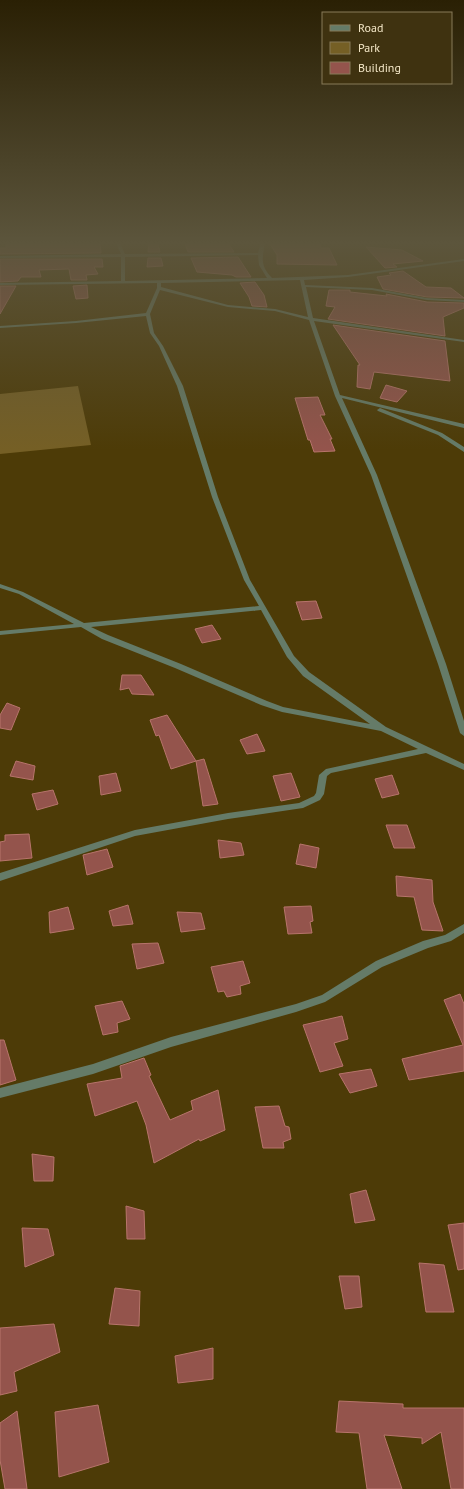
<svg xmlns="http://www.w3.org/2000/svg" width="464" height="1489" font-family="'PT Sans',sans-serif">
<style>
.green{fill:#755f25}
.building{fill:#94544c;stroke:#b7746b}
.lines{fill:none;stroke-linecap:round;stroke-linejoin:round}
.minor{fill:#657b68;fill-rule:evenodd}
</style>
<rect width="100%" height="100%" fill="#4d3b07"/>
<path class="green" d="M78,386L91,445L0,454V394Z"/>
<path class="building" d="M6,241H100L101,253L0,254V248H6Z
M149,241H157L160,252H148Z
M184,241H227L234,252H188Z
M268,241H319L321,248H329L337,265L277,264V255Z
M366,247L402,250L423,261L393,264L397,267L385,268Z
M238,257L251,277H236L232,275L197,272L191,258Z
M148,258H161L163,266L147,267Z
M0,259H102L103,267H94L98,274L86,275L87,280H71L69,269L39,270L41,277H21L18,281L0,282Z
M403,271L426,287L451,288L464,298L427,297L383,289L377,277L391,275L389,273Z
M255,282L264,295L267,307L252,306L249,297L240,283Z
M87,285L88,298L76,299L73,286Z
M0,286H16L0,314Z
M329,290H350V292L387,296L386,294L427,302L464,303V308L443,317L445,336L328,319L335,307L326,306Z
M333,325L445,341L450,381L374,372L370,389L357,387L358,365H360Z
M386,385L407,391L397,402L380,398Z
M318,397L325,415H320L332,439H330L335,451L314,452L310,440H308L295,398Z
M316,601L322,618L302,620L296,602Z
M212,625L221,639L202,643L195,629Z
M122,675H141L154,695L132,694L129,688L120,690Z
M7,703L20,708L11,730L0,728V715Z
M167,715L196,761L171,769L159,735L156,736L150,720Z
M257,734L265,751L247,754L240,740Z
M204,759L218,804L203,806L196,761Z
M16,761L35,766L33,780L10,776Z
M116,773L121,791L101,795L99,776Z
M291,773L300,797L281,801L273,776Z
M392,775L399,794L382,798L375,779Z
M53,790L58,804L37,810L32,794Z
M386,825H407L415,848H394Z
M29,834L32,858L0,861V842L5,841V835Z
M218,840L241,843L244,855L220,858Z
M300,844L319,848L316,868L296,864Z
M107,849L113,867L87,875L83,855Z
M396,876L432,880L433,902L443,931L422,930L414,897L397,896Z
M128,905L133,924L113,926L109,911Z
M311,906L313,921L310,922L312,933L288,934L284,907Z
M68,907L74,929L50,933L49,912Z
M177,912L201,913L205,929L181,932Z
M158,943L164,963L137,969L132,944Z
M243,961L250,983L240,986L241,994L227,997L224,991L218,992L211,967Z
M460,994L464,1004V1071L409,1080L402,1059L463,1045L444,1000Z
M122,1001L130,1019L117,1023L118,1032L103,1035L95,1006Z
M342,1016L348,1039L334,1043L343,1066L320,1072L303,1025Z
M0,1040H4L16,1080L0,1085Z
M144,1058L151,1075L149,1076L170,1120L193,1110L191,1101L218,1090L225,1130L200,1141L199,1139L154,1163L146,1125L137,1101L95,1116L87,1084L122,1078L120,1066Z
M371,1069L377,1086L350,1093L339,1074Z
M279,1106L285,1126L289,1127L291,1139L283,1142L284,1148H263L255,1107Z
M32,1154L54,1157L53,1181H34Z
M366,1190L375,1220L355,1223L350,1194Z
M126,1206L144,1211L145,1239H127Z
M464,1223V1269L458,1270L448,1225Z
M22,1228L48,1229L54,1255L25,1267Z
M419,1263L444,1265L454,1312H426Z
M339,1276H359L362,1307L345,1309Z
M115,1288L140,1291L139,1326L109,1324Z
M54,1324L60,1352L14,1372L17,1391L0,1395V1328Z
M213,1348V1379L178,1383L175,1356Z
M339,1401L403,1404V1408H464V1489H451L441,1432L422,1444V1438L384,1435L402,1489H367L359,1433L336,1432Z
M98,1405L109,1462L59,1477L55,1412Z
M17,1411L27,1489H5L0,1460V1423Z"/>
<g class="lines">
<path class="minor" d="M115,241H119L125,254L258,253L261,241H265C263,258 259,264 272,278L348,275L464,259V261L348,277L304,280L305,285L372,288L427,298L464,300V302L427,300L372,290L306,287L313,318L464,340V342L314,321L340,395L464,424V428L342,398L377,475L446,664L464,721V736L460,733L438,664L371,475L335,396L309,320L275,311L228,307L160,290L150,314L154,333L163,346L183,386L218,497L250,580L294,656L309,672L386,727L464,764V770L426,753L331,773L327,776L324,794L320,800L303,808L228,819L135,836L0,881V873L135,830L228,813L299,803L314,796L316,793L319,775L326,769L418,749L381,731L282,712L261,705L175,668L102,639L81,627L0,635V631L74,624L19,594L0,588V584L23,592L84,623L259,606L244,580L212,497L177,386L159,346L150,333L146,316L76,323L0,328V326L76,321L146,313L157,288V283L0,285V283L121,281V257L0,258V256L121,254ZM258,255L259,265L267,278L125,281V257ZM300,280L308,317L275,309L228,305L161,287V283ZM261,610L287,657L303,676L370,724L283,707L267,701L181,664L108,635L91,627Z
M380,408L442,433L464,447V452L438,435L378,411L377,410Z
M464,924V933L451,941L428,948L382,967L325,1002L296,1012L171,1047L93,1074L0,1098V1088L93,1064L171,1037L296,1004L322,995L376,961L423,941L445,935Z"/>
</g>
<linearGradient id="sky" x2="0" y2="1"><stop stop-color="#2a2004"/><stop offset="0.54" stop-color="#5c553c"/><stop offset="1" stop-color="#5c553c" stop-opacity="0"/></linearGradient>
<rect width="464" height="450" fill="url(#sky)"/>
<rect x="322" y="12" width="130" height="72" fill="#3f3210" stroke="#877a58"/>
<rect x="330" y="25" width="20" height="6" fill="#657b68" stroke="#877a58"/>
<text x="358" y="32" font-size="12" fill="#f2e5c5">Road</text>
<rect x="330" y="42" width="20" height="12" fill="#755f25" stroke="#877a58"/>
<text x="358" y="52" font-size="12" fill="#f2e5c5">Park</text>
<rect x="330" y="62" width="20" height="12" fill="#94544c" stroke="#877a58"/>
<text x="358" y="72" font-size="12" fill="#f2e5c5">Building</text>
</svg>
